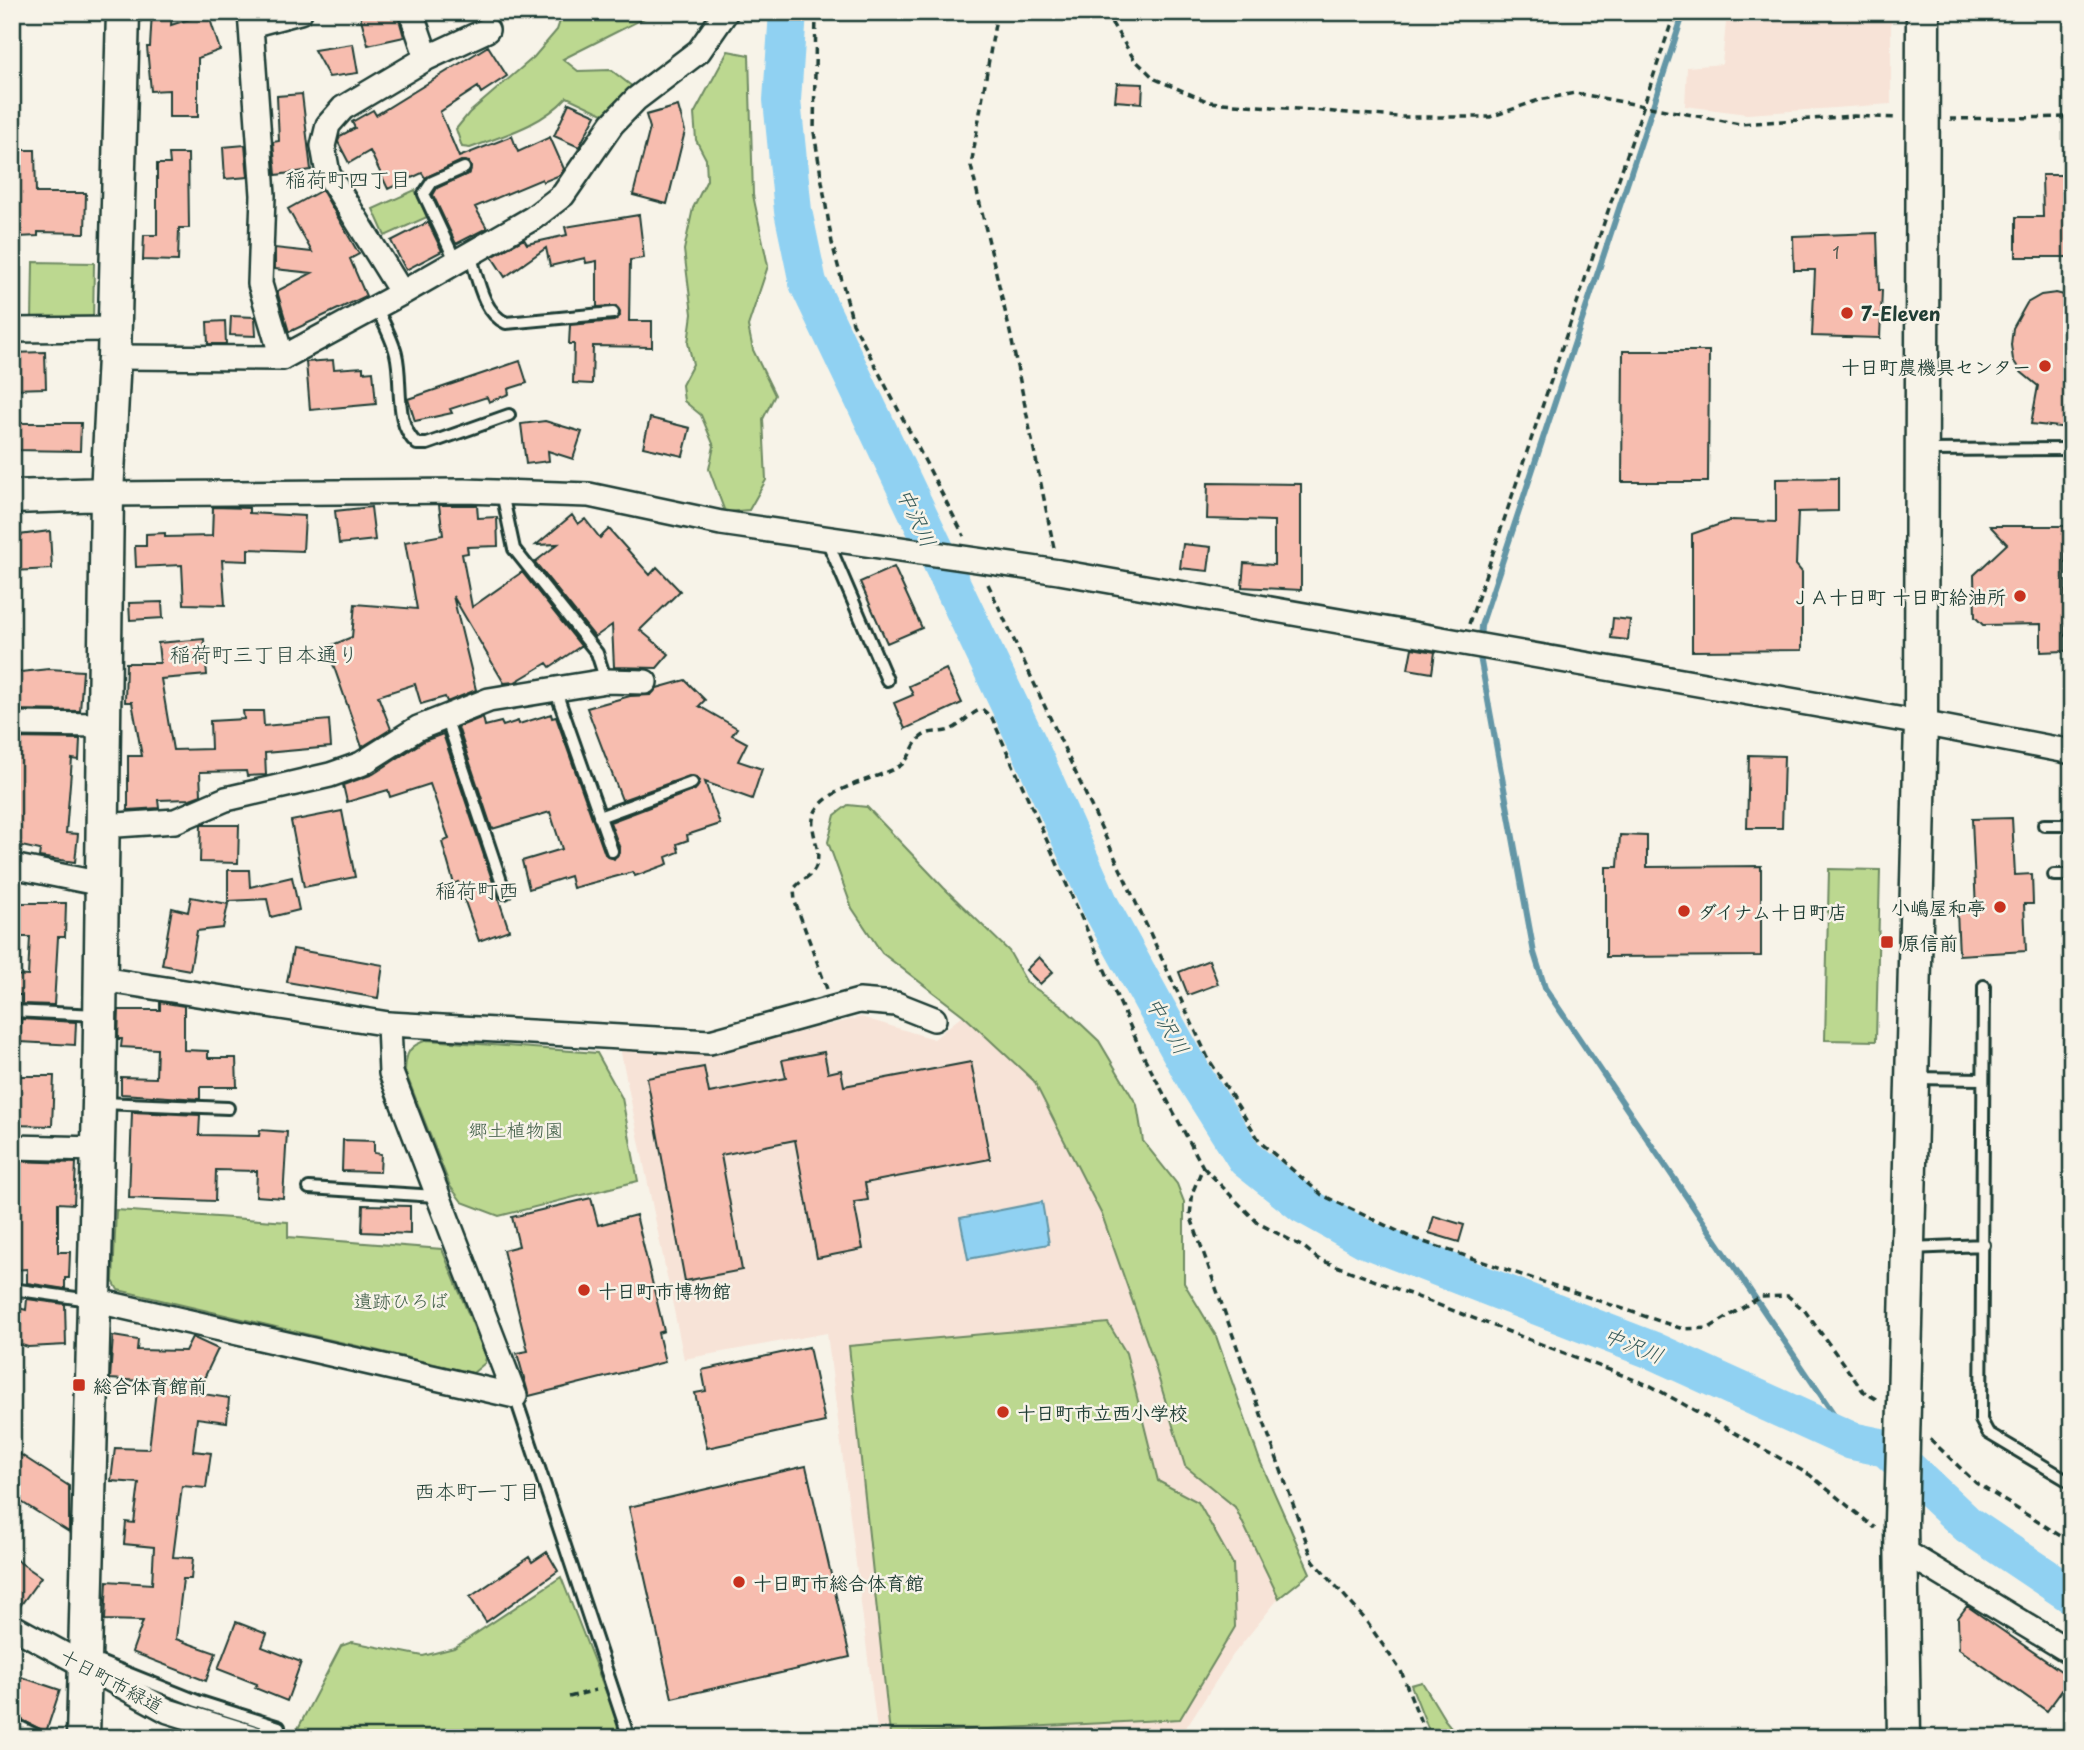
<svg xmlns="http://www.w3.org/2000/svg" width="2084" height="1750" font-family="'Playpen Sans','Klee One',sans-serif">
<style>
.built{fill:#f7e3d7}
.green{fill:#bcd890;stroke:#6e8a62;stroke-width:2}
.water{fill:#90d1f2;stroke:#6396a6;stroke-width:2}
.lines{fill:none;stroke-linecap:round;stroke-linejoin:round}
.stream{stroke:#6396a6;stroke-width:6}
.river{stroke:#90d1f2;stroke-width:38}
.building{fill:#f7bdaf;stroke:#1f3d34;stroke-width:2}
.lane-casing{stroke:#1f3d34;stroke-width:16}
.street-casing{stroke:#1f3d34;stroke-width:28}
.secondary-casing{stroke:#1f3d34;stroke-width:37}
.path{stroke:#1f3d34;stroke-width:3.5;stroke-dasharray:7 5;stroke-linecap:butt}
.lane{stroke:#f7f3e8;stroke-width:10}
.street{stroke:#f7f3e8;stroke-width:23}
.secondary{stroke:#f7f3e8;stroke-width:32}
.poi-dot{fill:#c8321e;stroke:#f7f3e8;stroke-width:2.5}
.labels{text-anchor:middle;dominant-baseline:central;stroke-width:5;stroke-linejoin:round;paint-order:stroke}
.number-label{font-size:16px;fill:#555d53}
.poi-label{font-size:19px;font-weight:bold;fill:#1f3d34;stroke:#f7f3e8;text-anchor:start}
.park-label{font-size:19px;fill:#3e5c46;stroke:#f7f3e8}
.street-label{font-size:19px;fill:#1f3d34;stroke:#f7f3e8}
.neighbourhood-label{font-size:21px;fill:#1f3d34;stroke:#f7f3e8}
.water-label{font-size:21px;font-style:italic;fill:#365b5a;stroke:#f7f3e8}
</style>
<rect width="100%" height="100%" fill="#f7f3e8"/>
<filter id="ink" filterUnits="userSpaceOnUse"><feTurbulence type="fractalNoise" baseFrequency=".0143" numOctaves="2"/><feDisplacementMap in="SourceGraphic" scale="14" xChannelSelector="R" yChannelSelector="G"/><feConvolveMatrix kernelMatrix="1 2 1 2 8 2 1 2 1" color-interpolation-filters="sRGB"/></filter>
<g filter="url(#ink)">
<path class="built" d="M1727,12H1891V104L1747,114L1685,106L1687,67L1722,64Z
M963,1015L1034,1080L1102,1215L1152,1356L1185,1466L1235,1507L1279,1598L1233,1655L1185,1729H1120L979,1738H878L827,1333L684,1359L620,1048L712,1054L861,1017L934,1039Z"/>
<path class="green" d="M563,12H656L563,59L578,71L611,70L633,87L603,114L567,97C542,125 505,135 470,148L462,147L456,129L469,113L534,57L557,30Z
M728,51L749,55L753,195L768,266L748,326L753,350L775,395L763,419L766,480L749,510L725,512L709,469L714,446L701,415L684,401L682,385L693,364L688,343L692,314L684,250L693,208L707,180L706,159L696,140L694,114Z
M415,190L427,217L385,236L373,209Z
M33,262L94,263L93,322L32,321Z
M848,805L867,807L944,888L1009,951L1027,983L1062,1006L1099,1041L1137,1105L1143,1141L1177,1184L1184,1202V1283L1216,1336L1260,1461L1310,1573L1279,1598L1235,1507L1185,1466L1152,1356L1102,1215L1034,1081L963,1015L882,953L852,908L828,842L835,815Z
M1829,869L1880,870L1876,1041L1825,1040Z
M427,1040L597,1053L622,1098L638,1181L499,1216L462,1202L450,1186L405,1071C406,1052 409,1046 427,1040Z
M116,1210L288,1222V1237L442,1249L486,1357L485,1363L473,1373L118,1290L113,1281Z
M1108,1323L1126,1353L1158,1481L1198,1502L1233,1564L1235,1627L1180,1719L890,1734L849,1346Z
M561,1577L624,1738H293L341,1646L352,1642L423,1656L454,1648Z
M1422,1682L1445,1720L1460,1738H1432L1411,1685Z"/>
<path class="water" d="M1042,1202L1049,1244L968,1259L960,1218Z"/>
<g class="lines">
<path class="stream" d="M1480,641L1481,626L1684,12
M1479,651L1534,953L1545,988L1852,1441"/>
<path class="river" d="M788,12L782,100L793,211L808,283L1029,746L1101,907L1196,1080L1246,1159L1304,1205L1365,1239L1654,1351L1852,1441L1886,1448L1968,1525L2072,1595"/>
</g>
<path class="building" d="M152,12H172L171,25L208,13L220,50L198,58V117H169V90L151,91L147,47H150Z
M373,12H397L404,37L368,45L360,15Z
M353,44L358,73L329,77L314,50Z
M488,46L507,76L481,93L478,87L440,112L459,157L512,136L518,152L550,137L564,169L560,175L543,182L542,179L475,207L487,228L456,244L433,195L437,188L470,173L469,162L461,161L425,178L422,173L388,189L370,151L349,163L338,142L340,136L355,128L352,122L373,110L376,115Z
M1117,83L1143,84L1142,103L1115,101Z
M302,94L311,170L276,175L273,142L279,141L277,96Z
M569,103L596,115L579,147L554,136Z
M678,106L685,131L667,204L633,195L650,128L646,115Z
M245,145L248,177L225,179L223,147Z
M12,150H35L36,193H86L85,233L38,232V236L18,237V230H12Z
M169,154H188L189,228H179L178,261L143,260L144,235H157V164H170Z
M2042,175H2072V257H2016V217H2043Z
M322,190L359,254L350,259L366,296L289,332L277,291L312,273L275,269V248L312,252L288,209Z
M639,215L644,258L630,260L629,321H652V347L593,346L592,384L573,383L574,344H569L570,325L614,321L620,316L616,306L597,307V261L586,263L585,258L550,266L546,248L505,277L492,257L524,239L527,244L567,235L565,227Z
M428,222L442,251L406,270L391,241Z
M1877,233L1879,290H1882L1880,338L1812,336L1815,270H1794L1793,236Z
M2056,293L2072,297V407L2069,428L2031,424L2038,386L2021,372L2013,360L2011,345L2013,328L2027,303L2041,295Z
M231,316L255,317L256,336L230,335Z
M225,321L226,344H208L207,322Z
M1623,351H1709L1708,482H1622Z
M45,352L46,388L12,389V353Z
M333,360L334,369L363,367V372L373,371L376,404L310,410L306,362Z
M520,361L527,383L508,389L509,394L489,402L487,397L450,409L452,413L415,421L408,399Z
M650,418L690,428L683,456L643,447Z
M545,421L582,432L573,459L548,451L549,461L526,464L521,424Z
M12,423H81L80,451L12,450Z
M1838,478V511L1798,512L1796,565L1802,572V650L1692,651V534L1732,520L1776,522V479Z
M1208,483L1301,484V590L1242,587L1244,563L1274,565V521L1207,519Z
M439,505H477L478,518L497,517L498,546L467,547L468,553L462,554L472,607L522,572L581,646L550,667L547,663L515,682L504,683L453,596L476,690L447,702L445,697L421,704L415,684L378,696L391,729L362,747L327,647L352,637L355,604L417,609L405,542L443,535Z
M213,507L249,508V513L305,516L303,551L248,549V561L222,560L225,605L184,604L182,565L136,567L135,546H146V534L165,533V537L212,536Z
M371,507L375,540L339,544L335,511Z
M572,515L578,524L585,519L600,538L609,529L650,575L657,567L680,591L640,630L669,654L657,668L614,667L612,625L595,637L535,562L558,544L536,545Z
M1990,526H2065V651L2041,652V624L1983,625L1975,617L1974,575L2007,544Z
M50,531L52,569L12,571V536Z
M1183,544L1211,547L1208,571L1180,568Z
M894,567L922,628L887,643L860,582Z
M162,602L163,618L130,620L129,603Z
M1613,618L1630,620L1628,640L1611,638Z
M204,639L207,675L161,679L173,750L211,749L210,721L244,719L243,711H263L264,726L329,720L331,747L265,753L266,775L247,776L246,771L200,772L201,795L190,799L158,800L159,808L128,810V756H142L132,702H125L126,663H160L158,643Z
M1412,648L1435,652L1432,673L1408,669Z
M49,669L83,671L80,711L12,710V673Z
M946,669L962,703L905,729L894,703L913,695L909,686Z
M685,680L705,700L699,706L737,728L732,735L747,743L738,761L762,769L752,799L705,782L720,824L687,835L688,840L677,844L679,852L666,857L668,864L635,876L633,872L573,888L570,876L529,889L522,861L562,849L550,812L492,829L458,727L483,717L485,726L501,722L503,726L518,721L519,724L551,714L552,718L556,717L605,854L614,859L620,849L610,822L695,790L700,781L696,777L689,776L622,800L587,708L630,696L651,695L657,688Z
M443,734L509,930L479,941L458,882L454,884L442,842L449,839L430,784L390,797L388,790L347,802L343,785L373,774L424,741Z
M12,738L80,739L79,760L72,759L66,833L78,834L75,862L39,857L40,850L12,844Z
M1749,755L1784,756L1782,828H1747Z
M342,811L355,877L304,887L291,821Z
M2012,818L2015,875L2032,874L2033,904H2024L2026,951L1959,955L1957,911L1976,910L1972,819Z
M201,825H239L238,863L200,862Z
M1620,835L1647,836V867L1761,866V956L1606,957V867H1618Z
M228,870H249L250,887L292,877L299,910L271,917L267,899L228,901Z
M191,897L228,904L223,928L197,931L190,970L162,965L172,908L188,912Z
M12,903H66L65,937H58L54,1005L22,1004V995H12V975L28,976L30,937H12Z
M293,949L383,965L378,998L287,982Z
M1039,957L1053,972L1040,984L1026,970Z
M1209,960L1218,984L1188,995L1179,972Z
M160,1002L184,1006V1050L208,1051V1058H236L237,1087H200V1099L121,1094V1077L156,1078L157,1049L121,1047L122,1039H118L119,1010H160Z
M21,1019L76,1022L75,1045L20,1042Z
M824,1052L828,1073L841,1070L844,1086L971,1062L990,1159L865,1183L868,1200L854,1202L863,1249L817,1258L795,1140L721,1155L742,1270L685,1281L647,1078L704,1067L709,1093L786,1078L782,1060Z
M12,1076H54L52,1126L12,1125Z
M132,1112L200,1115L199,1135L259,1136L260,1130L287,1132L283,1198L256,1196L257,1171L216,1170L215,1201L129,1198Z
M343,1140L374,1141V1153L381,1154L380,1172L342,1171Z
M12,1161L76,1163L74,1204L58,1203V1252H70L69,1278H65V1289L27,1283V1269L12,1270Z
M591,1198L598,1225L636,1215L664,1331L658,1333L665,1362L529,1396L517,1353L528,1351L503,1250L519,1246L512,1217Z
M363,1205L410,1206V1234L362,1232Z
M1434,1216L1464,1225L1459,1242L1429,1233Z
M27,1299L65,1304L66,1345L28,1347L12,1342V1306L26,1310Z
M113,1336L138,1340L137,1350L185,1351L192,1337L218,1349L197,1393L229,1398L227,1422L197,1418L193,1451L211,1453L206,1488L182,1486L173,1557L193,1558L191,1579H183L176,1639L216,1653L206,1681L132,1652L143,1621L105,1620L107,1581L152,1584L154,1547L124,1544L126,1522L134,1523L139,1483L111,1481L115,1448L149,1449L157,1382L110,1379Z
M809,1347L825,1422L707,1448L695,1393L706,1391L702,1370Z
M12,1449L69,1486V1532L12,1496Z
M806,1466L850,1657L672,1698L629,1507Z
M547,1552L558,1571L486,1622L470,1597L529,1557L532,1562Z
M12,1557L41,1577L15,1613L12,1612Z
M1967,1606L2071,1678L2047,1711L1959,1649L1958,1618Z
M236,1622L267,1634L262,1647L301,1662L287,1701L255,1688L257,1684L218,1669Z
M12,1674L60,1690L46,1732L12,1715Z"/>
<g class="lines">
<g class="lane-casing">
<path id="lane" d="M470,254C478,278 482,312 506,323L613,313
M456,262L424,194L432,182L464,168
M376,307C383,322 392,338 396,354C403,382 393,423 417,444H427L509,415
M1924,450L2072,449
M502,493L514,549L597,653L606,681
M826,538L887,680
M555,689L612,851
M446,717L505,893
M599,817L692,783
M2044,825H2072
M2054,875H2072
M1984,986L1981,1420L1988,1433L2072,1483
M12,1011L98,1015
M1914,1078L1982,1079
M102,1103L228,1108
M309,1188L436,1196
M1910,1248L1984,1245
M12,1289L90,1300
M515,1396L629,1738
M97,1661L197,1701L279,1727
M12,1723L42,1738"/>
</g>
<g class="street-casing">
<path id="street" d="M250,12L263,195L260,284L282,358
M411,12L427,58
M251,25L300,12
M402,293L328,174L323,146L328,125L343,108L427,58L487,30
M12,330L113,329
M114,357L282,358L402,293L533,218L563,195L612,124L636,99L699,51L726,12
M107,494L465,491L589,495L721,523L1059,572L1921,723L2072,752
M12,724L105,725
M103,826L175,821L226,799L330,775L361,764L418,728L489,700L606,681L645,682
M12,866L102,884
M101,979L389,1024L710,1042L859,1001L896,1004L934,1019
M389,1024L391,1073L515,1396
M12,1147L98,1149
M93,1300L515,1396
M1902,1550L2072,1653
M12,1626L168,1711L255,1738"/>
</g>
<g class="secondary-casing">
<path id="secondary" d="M12,497L107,494
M83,1738L99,1103L107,494L114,357L123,12
M1904,1738L1901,1523L1921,723L1923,12"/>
</g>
<path class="path" d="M816,12L814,132L832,243L853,323L964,536
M997,12L971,166L1010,332L1054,548
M1105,12L1134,59L1155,79L1209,102L1398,117H1490L1539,100L1575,93L1740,124L1854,116L1897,118
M1950,119L2072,117
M988,584L1208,1058L1261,1143L1322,1195L1412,1238L1683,1329L1709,1328L1760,1297L1788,1296L1805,1311L1863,1391L1879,1401
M1469,624L1675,12
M827,989L795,902L794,889C801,879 812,877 816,866C824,846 802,824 820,805C840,784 873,780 898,767C911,760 911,746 920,738C929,730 936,733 946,731C960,728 968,714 982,709L992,718L1143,1055L1203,1167L1193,1191L1190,1215L1313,1560L1364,1618L1401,1671L1427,1738
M1203,1167L1258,1223L1305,1248L1318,1259L1651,1386L1810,1475L1875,1528
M1930,1439L1976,1483L2072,1543
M569,1697L596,1690"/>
<use href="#lane" class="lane"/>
<use href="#street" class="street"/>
<use href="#secondary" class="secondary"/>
</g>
</g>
<g class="poi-dot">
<circle cx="1847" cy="313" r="7"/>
<circle cx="2045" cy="366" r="7"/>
<circle cx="2020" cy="596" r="7"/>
<circle cx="2000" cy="907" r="7"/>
<circle cx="1684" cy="911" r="7"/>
<rect x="1880" y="935" width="14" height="14" rx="3.5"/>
<circle cx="584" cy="1290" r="7"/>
<rect x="72" y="1378" width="14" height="14" rx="3.5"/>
<circle cx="1003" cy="1412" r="7"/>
<circle cx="739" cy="1582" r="7"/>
</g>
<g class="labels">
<g class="number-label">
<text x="1836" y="252">1</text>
</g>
<g class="poi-label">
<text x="1861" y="313">7-Eleven</text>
<text x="2031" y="366" text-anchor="end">十日町農機具センター</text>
<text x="2006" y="596" text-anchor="end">ＪＡ十日町 十日町給油所</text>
<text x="1986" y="907" text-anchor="end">小嶋屋和亭</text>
<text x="1698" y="911">ダイナム十日町店</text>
<text x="1901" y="942">原信前</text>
<text x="598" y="1290">十日町市博物館</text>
<text x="93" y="1385">総合体育館前</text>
<text x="1017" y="1412">十日町市立西小学校</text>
<text x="753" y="1582">十日町市総合体育館</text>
</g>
<g class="park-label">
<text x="516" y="1129">郷土植物園</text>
<text x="401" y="1300">遺跡ひろば</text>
</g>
<g class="street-label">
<text transform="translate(112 1680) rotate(28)">十日町市緑道</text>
</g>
<g class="neighbourhood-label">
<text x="348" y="178">稲荷町四丁目</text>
<text x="264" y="653">稲荷町三丁目本通り</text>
<text x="477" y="889">稲荷町西</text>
<text x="477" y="1490">西本町一丁目</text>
</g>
<g class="water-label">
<text transform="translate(918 517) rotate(65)">中沢川</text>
<text transform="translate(1169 1025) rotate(60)">中沢川</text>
<text transform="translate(1634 1344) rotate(22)">中沢川</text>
</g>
</g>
<rect width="2084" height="1750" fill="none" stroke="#f7f3e8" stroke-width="42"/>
<rect x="21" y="21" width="2042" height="1708" fill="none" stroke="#1f3d34" stroke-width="2.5" filter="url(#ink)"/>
</svg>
